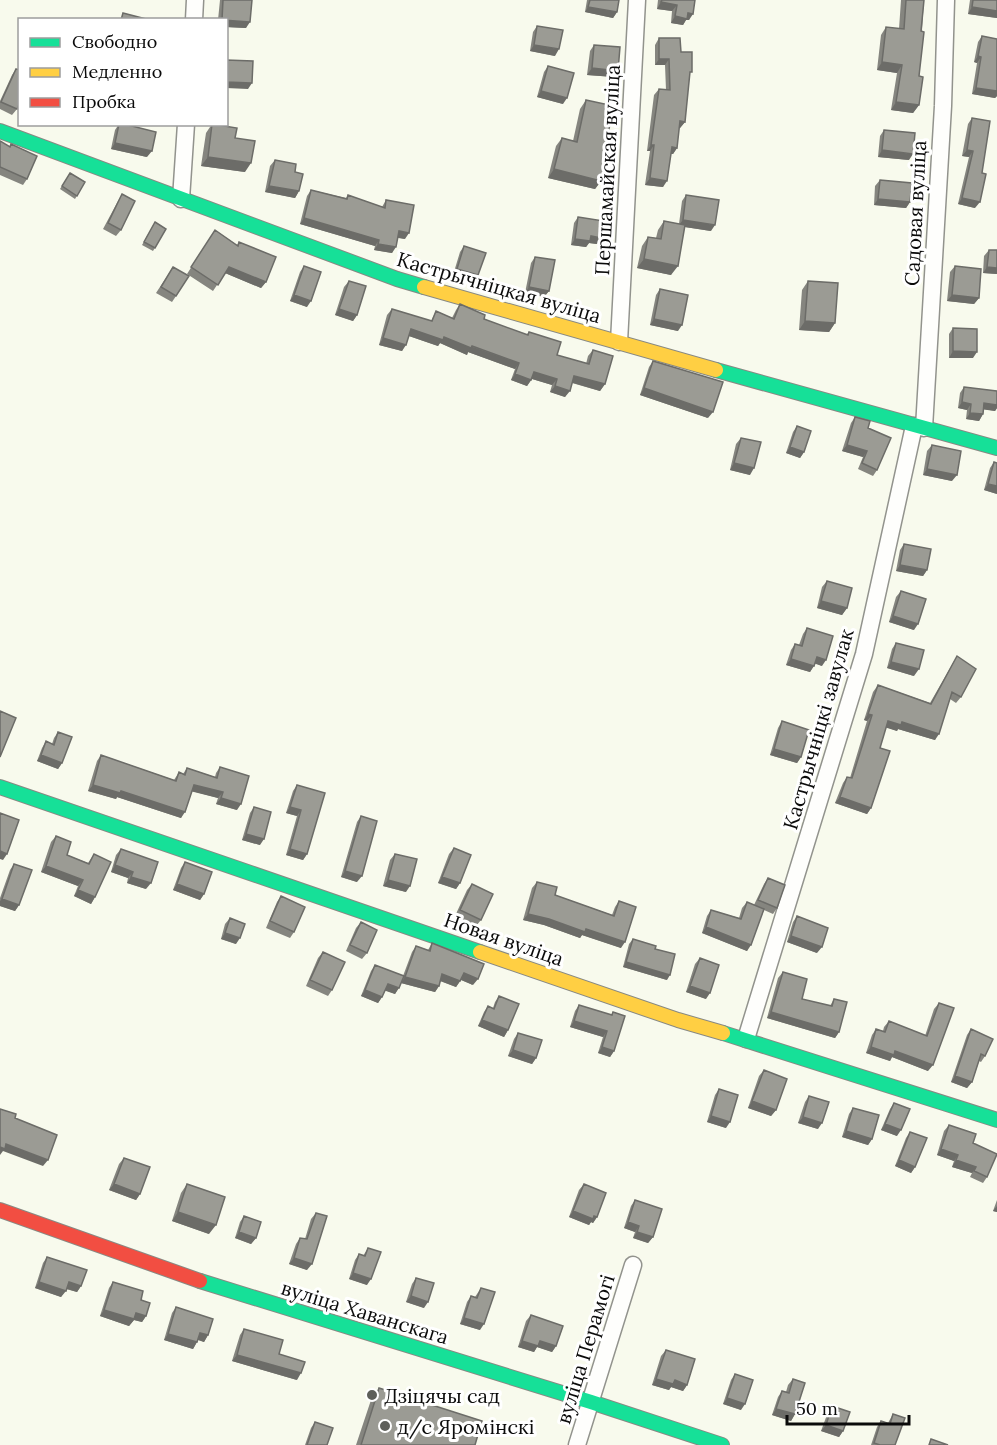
<svg xmlns="http://www.w3.org/2000/svg" width="997" height="1445" font-family="Lora,serif">
<style>
.lines{fill:none;stroke-linecap:round;stroke-linejoin:round}
.street-casing{stroke:#92938d;stroke-width:19}
.fast-casing{stroke:#888983;stroke-width:16}
.slow-casing{stroke:#888983;stroke-width:16}
.jam-casing{stroke:#888983;stroke-width:16}
.street{stroke:#fefefc;stroke-width:16}
.fast{stroke:#16e098;stroke-width:14}
.slow{stroke:#ffcf43;stroke-width:14}
.jam{stroke:#f24e42;stroke-width:14}
.wall{fill:#85857f}
.shaded-wall{fill:#6c6c68}
.building{fill:#9b9b94;stroke:#6c6c68;stroke-width:1.5}
.poi-dot{fill:#5e5f5a;stroke:#fff;stroke-width:2}
.labels{text-anchor:middle;dominant-baseline:central;stroke-width:6;stroke-linejoin:round;paint-order:stroke}
.street-label{font-size:20px;fill:#0b0b0b;stroke:#fff}
.poi-label{font-size:20px;fill:#0b0b0b;stroke:#fff;text-anchor:start}
</style>
<rect width="100%" height="100%" fill="#f8faed"/>
<g class="lines">
<g class="street-casing">
<path id="street" d="M194,20L195,0
M181,199L186,124
M619,342L637,0
M924,428L943,106L946,0
M746,1039L864,654L914,426
M577,1445L633,1265"/>
</g>
<g class="fast-casing">
<path id="fast" d="M0,131L397,279L424,287
M716,370L997,448
M0,787L480,952
M723,1033L997,1120
M200,1281L591,1402L722,1445"/>
</g>
<g class="slow-casing">
<path id="slow" d="M424,287L716,370
M480,952L678,1020L723,1033"/>
</g>
<g class="jam-casing">
<path id="jam" d="M0,1210L200,1281"/>
</g>
<use href="#street" class="street"/>
<use href="#fast" class="fast"/>
<use href="#slow" class="slow"/>
<use href="#jam" class="jam"/>
</g>
<path class="wall" d="M220,0H252L246,28L226,27V20H218Z
M587,0H619L617,12L613,18L585,12Z
M658,0H695L689,20H686L683,25L671,23L672,11L657,9Z
M901,0H924L919,76V105L913,113L891,110L897,73L877,70L881,35L886,27L899,29Z
M970,0H997V18L968,14Z
M537,26L555,56L530,51L533,32Z
M982,36L997,39V96L995,98L972,94L977,63L974,62L978,42Z
M659,38L681,52L689,76L685,122L680,128H679L677,148L673,154H671L663,187L645,185L650,151H647L654,95L659,89L666,90L665,65H655V45Z
M594,45L614,77L587,75L590,51Z
M548,66L563,104L537,97L544,72Z
M16,69L17,109L12,115L0,109V101L12,75Z
M586,100L601,181L595,189L548,178L556,146L562,138L573,141L580,109Z
M972,118L975,208L958,204L969,157L962,156L968,124Z
M119,124H124L147,157L111,149L115,130Z
M212,124L235,138L245,172L201,166L206,133Z
M884,130L909,160L878,157L880,136Z
M0,141L27,179L23,185L0,175Z
M275,160L295,172L299,191L295,198L265,192L270,166Z
M70,173L85,182L75,199L60,189Z
M880,180L910,202L906,208L874,205L875,186Z
M311,190L346,198L348,195L382,207L386,200L405,239L398,238L392,253L374,250L375,246L300,224L307,196Z
M122,194L121,230L116,236L103,229L118,201Z
M686,195L711,231L685,227L671,275L637,268L642,246L648,237L656,238L658,230L664,221L679,224L682,201Z
M578,217L597,244L589,243L586,247L571,245L574,223Z
M155,222L166,229L153,251L142,245Z
M215,230L237,245L239,242L266,282L261,288L225,273L213,291L187,274Z
M464,246L474,281L453,275L460,252Z
M989,250L997,274L983,273L984,256Z
M535,257L549,291L544,297L525,293L531,263Z
M304,266L307,307L290,301L300,272Z
M955,266L979,298L974,304L947,301L950,272Z
M173,267L176,296L172,302L156,293Z
M349,281L357,315L353,321L335,315L344,287Z
M808,281L835,323L829,332L799,330L802,290Z
M660,289L678,331L650,325L656,295Z
M460,304L484,319L526,335L529,332L557,355L586,364L588,356L593,350L605,384L600,391L572,383L565,397L550,392L552,385L532,379L527,386L511,380L515,369L468,352L467,355L440,343L438,346L409,336L402,351L379,345L387,315L392,309L431,321L436,311L452,318L456,310Z
M953,328L973,358H949V334Z
M653,361L708,418L640,395L649,367Z
M964,387L997,391V408L995,411L984,409L983,414L979,421L966,419L967,410L958,408L960,393Z
M855,417L877,470L873,476L858,469L863,457L842,451L851,423Z
M797,426L804,452L800,458L786,453L793,432Z
M741,438L750,475L730,470L736,444Z
M932,445L952,481L923,475L927,451Z
M994,462L997,494L984,490L990,468Z
M904,544L927,570L923,576L896,571L900,550Z
M827,581L847,608L842,615L817,608L822,587Z
M901,591L914,630L889,622L896,597Z
M807,628L822,666L815,663L810,672L786,665L791,650L795,644L799,645L803,634Z
M896,643L914,676L887,668L892,649Z
M957,656L961,697L956,703L950,699L935,740L898,729L897,731L886,727L880,748L871,808L867,814L835,803L843,783L847,777L850,778L867,721L864,720L873,692L878,685L930,703Z
M782,721L801,757L797,763L770,755L778,728Z
M58,732L62,763L58,769L37,761L42,748L46,741L52,744L54,738Z
M101,755L174,780L179,772L183,774L187,768L215,777L216,773L220,767L237,810L216,804L218,798L192,791L181,818L117,797L116,799L88,791L97,761Z
M297,785L307,854L303,860L286,855L297,816L286,813L293,791Z
M254,807L260,845L242,840L250,813Z
M361,816L357,882L341,877L357,822Z
M56,836L67,855L88,863L94,854L95,897L91,904L74,896L78,886L41,872L51,842Z
M454,848L460,883L456,889L438,883L449,854Z
M121,849L146,889L127,883L128,878L111,872L116,855Z
M395,854L406,892L383,886L390,860Z
M185,862L204,894L200,900L173,890L181,868Z
M14,864L19,905L15,911L0,906V898L10,870Z
M768,878L777,908L773,914L764,910L747,951L702,933L707,916L711,910L739,918L742,908L747,902L754,905L764,884Z
M537,882L555,895L612,915L615,907L619,901L621,948L582,935L580,938L544,925L523,920L532,888Z
M472,884L481,920L476,926L455,916L467,890Z
M281,896L294,932L290,938L266,928L277,902Z
M797,916L817,953L787,942L793,922Z
M230,918L236,944L221,939L225,924Z
M361,922L367,953L362,959L346,951L356,928Z
M633,939L655,949L667,980L623,967L629,944Z
M432,943L473,985L461,980L456,987L440,981L439,986L435,992L401,983L395,994L385,990L382,997L378,1003L361,996L371,971L375,965L403,976L412,952L416,946L428,950Z
M323,952L332,990L328,996L306,986L318,958Z
M700,958L706,999L686,992L695,964Z
M783,972L802,999L830,1006L834,999L839,1032L835,1038L767,1018L778,978Z
M499,996L508,1030L504,1037L478,1026L484,1012L488,1006L493,1008L495,1002Z
M939,1003L928,1071L892,1057L890,1061L866,1053L872,1035L876,1029L883,1031L884,1027L889,1021L925,1036L934,1009Z
M579,1005L611,1015L613,1012L614,1051L610,1057L598,1053L603,1037L570,1027L575,1011Z
M971,1029L985,1056L981,1062L979,1061L972,1082L967,1088L951,1082L967,1035Z
M518,1033L536,1058L532,1064L508,1056L514,1039Z
M764,1070L776,1110L771,1116L748,1108L759,1076Z
M719,1089L726,1128L707,1122L715,1095Z
M809,1096L818,1129L798,1123L805,1102Z
M894,1103L897,1136L881,1130L890,1109Z
M853,1108L872,1139L868,1145L842,1137L849,1114Z
M949,1125L973,1143L987,1177L983,1183L970,1177L972,1173L952,1167L954,1161L937,1155L944,1131Z
M910,1132L915,1167L911,1173L895,1166L906,1138Z
M124,1158L140,1194L136,1200L109,1190L119,1164Z
M187,1184L209,1234L172,1221L181,1193Z
M584,1184L597,1217L593,1223L591,1222L589,1225L569,1217L579,1190Z
M635,1200L653,1237L648,1243L633,1238L635,1232L624,1228L631,1206Z
M997,1200V1212L993,1211Z
M316,1213L307,1270L289,1264L296,1244L300,1238L305,1239L311,1219Z
M244,1216L256,1238L251,1244L235,1238L240,1222Z
M368,1248L367,1285L349,1279L355,1260L359,1254L363,1256Z
M47,1257L81,1286L77,1292L66,1289L61,1297L35,1288L43,1263Z
M416,1278L424,1308L406,1302L412,1284Z
M113,1282L141,1300L146,1316L142,1322L134,1320L129,1326L100,1316L109,1288Z
M481,1288L480,1330L460,1324L467,1302L471,1296L475,1297Z
M176,1307L208,1335L204,1342L198,1340L193,1349L164,1340L172,1313Z
M531,1315L556,1346L552,1352L537,1347L534,1352L518,1347L526,1321Z
M244,1329L279,1354L297,1380L232,1361L240,1335Z
M666,1350L687,1385L683,1391L671,1387L669,1390L652,1385L661,1356Z
M735,1374L741,1410L723,1404L731,1380Z
M793,1379L795,1414L791,1421L772,1415L778,1397L782,1391L786,1392L788,1385Z
M379,1388L475,1445H356L371,1400Z
M832,1406L843,1431L839,1437L821,1431L828,1412Z
M893,1414L895,1445H871L877,1427L881,1421L888,1423Z
M315,1422L327,1445H305L311,1428Z"/>
<path class="shaded-wall" d="M661,2L677,5L672,11L657,9Z
M588,7L617,12L613,18L585,12Z
M972,7L997,11V18L968,14Z
M688,13L693,14L689,20H686L683,25L671,23L675,16Z
M226,20L250,22L246,28L226,27Z
M534,45L559,49L555,56L530,51Z
M978,56L981,57L977,63L974,62Z
M659,59H669L665,65H655Z
M882,62L902,65L897,73L877,70Z
M592,68L618,71L614,77L587,75Z
M226,82L252,83L248,89L226,88Z
M976,88L997,91V96L995,98L972,94Z
M541,91L567,98L563,104L537,97Z
M896,102L919,105L913,113L891,110Z
M680,121L685,122L680,128L676,127Z
M115,143L152,151L147,157L111,149Z
M651,145H654L650,151H647Z
M672,147L677,148L673,154L668,153Z
M882,150L913,154L909,160L878,157Z
M967,150L973,151L969,157L962,156Z
M208,157L251,163L245,172L201,166Z
M554,169L601,181L595,189L548,178Z
M650,178L667,181L663,187L645,185Z
M269,186L299,191L295,198L265,192Z
M962,198L980,202L975,208L958,204Z
M878,199L910,202L906,208L874,205Z
M304,218L379,240L375,246L300,224Z
M683,220L715,225L711,231L678,226Z
M399,231L409,233L405,239L395,237Z
M591,236L601,238L597,244L589,243L586,247L571,245L575,239Z
M378,244L396,247L392,253L374,250Z
M644,259L678,266L671,275L637,268Z
M229,267L266,282L261,288L225,273Z
M987,267L997,268V274L983,273Z
M457,269L478,275L474,281L453,275Z
M529,287L549,291L544,297L525,293Z
M294,295L311,301L307,307L290,301Z
M952,295L979,298L974,304L947,301Z
M339,309L357,315L353,321L335,315Z
M654,319L682,325L678,331L650,325Z
M805,321L835,323L829,332L799,330Z
M411,329L444,337L519,363L515,369L468,352L467,355L440,343L438,346L406,335Z
M383,338L406,345L402,351L379,345Z
M953,351L977,352L973,358H949Z
M534,372L557,379L552,385L529,378Z
M515,374L531,380L527,386L511,380Z
M574,376L605,384L600,391L570,382Z
M555,386L570,391L565,397L550,392Z
M644,388L713,412L708,418L640,395Z
M962,402L971,404L967,410L958,408Z
M984,403L997,405V408L995,411L980,409Z
M970,413L983,414L979,421L966,419Z
M847,445L867,451L863,457L842,451Z
M790,447L804,452L800,458L786,453Z
M734,463L754,468L750,475L730,470Z
M927,469L957,475L952,481L923,475Z
M988,484L997,486V494L984,490Z
M900,565L927,570L923,576L896,571Z
M821,601L847,608L842,615L817,608Z
M893,616L918,624L914,630L889,622Z
M817,657L826,660L822,666L813,663Z
M791,659L814,666L810,672L786,665Z
M891,662L919,669L914,676L887,668Z
M868,714L872,715L867,721L864,720Z
M888,721L902,722L939,734L935,740L898,729L897,731L884,727Z
M774,749L801,757L797,763L770,755Z
M41,755L62,763L58,769L37,761Z
M93,785L121,791L185,812L181,818L117,797L116,799L88,791Z
M194,785L223,792L218,798L190,791Z
M840,797L871,808L867,814L835,803Z
M221,798L241,804L237,810L216,804Z
M290,807L301,810L297,816L286,813Z
M246,834L264,839L260,845L242,840Z
M290,849L307,854L303,860L286,855Z
M0,851L7,854L3,860L0,859Z
M115,865L133,872L128,878L111,872Z
M46,866L83,880L78,886L41,872Z
M345,871L362,876L357,882L341,877Z
M131,877L151,883L146,889L127,883Z
M442,877L460,883L456,889L438,883Z
M388,880L410,886L406,892L383,886Z
M177,884L204,894L200,900L173,890Z
M78,890L95,897L91,904L74,896Z
M2,899L19,905L15,911L0,906V901Z
M528,914L586,929L625,942L621,948L582,935L580,938L544,925L523,920Z
M706,927L751,945L747,951L702,933Z
M225,933L240,938L236,944L221,939Z
M791,936L822,947L817,953L787,942Z
M626,962L670,975L667,980L623,967Z
M464,973L478,979L473,985L459,979Z
M442,974L460,981L456,987L438,980Z
M405,977L439,986L435,992L401,983Z
M388,984L399,988L395,994L383,990Z
M690,986L710,993L706,999L686,992Z
M365,990L382,997L378,1003L361,996Z
M771,1012L839,1032L835,1038L767,1018Z
M482,1020L508,1030L504,1037L478,1026Z
M574,1021L607,1031L603,1037L570,1027Z
M602,1047L614,1051L610,1057L598,1053Z
M871,1047L895,1051L933,1065L928,1071L892,1057L890,1061L866,1053Z
M513,1050L536,1058L532,1064L508,1056Z
M955,1076L972,1082L967,1088L951,1082Z
M752,1101L776,1110L771,1116L748,1108Z
M711,1116L730,1122L726,1128L707,1122Z
M803,1117L822,1123L818,1129L798,1123Z
M885,1124L901,1130L897,1136L881,1130Z
M846,1131L872,1139L868,1145L842,1137Z
M6,1144L48,1160L43,1166L3,1151L0,1155V1147Z
M941,1149L958,1155L954,1161L937,1155Z
M899,1160L915,1167L911,1173L895,1166Z
M956,1160L976,1167L972,1173L952,1167Z
M114,1184L140,1194L136,1200L109,1190Z
M997,1206V1212L993,1211Z
M573,1211L594,1216L597,1217L593,1223L591,1222L589,1225L569,1217Z
M178,1212L216,1225L209,1234L172,1221Z
M628,1222L639,1226L635,1232L624,1228Z
M239,1232L256,1238L251,1244L235,1238Z
M637,1232L653,1237L648,1243L633,1238Z
M294,1258L312,1264L307,1270L289,1264Z
M353,1273L371,1279L367,1285L349,1279Z
M39,1282L66,1291L61,1297L35,1288Z
M69,1282L81,1286L77,1292L64,1288Z
M411,1296L428,1302L424,1308L406,1302Z
M104,1310L136,1313L146,1316L142,1322L134,1320L129,1326L100,1316Z
M464,1318L484,1324L480,1330L460,1324Z
M200,1333L208,1335L204,1342L196,1339Z
M168,1334L197,1342L193,1349L164,1340Z
M522,1341H540L556,1346L552,1352L537,1347L534,1352L518,1347Z
M237,1355L301,1373L297,1380L232,1361Z
M656,1379L675,1380L687,1385L683,1391L671,1387L669,1390L652,1385Z
M727,1398L745,1404L741,1410L723,1404Z
M776,1409L795,1414L791,1421L772,1415Z
M826,1425L843,1431L839,1437L821,1431Z"/>
<path class="building" d="M223,0H252L250,22L222,20Z
M590,0H619L617,12L588,7Z
M662,0H695L693,14L688,13L687,19L675,16L677,5L661,2Z
M906,0H924L921,31L924,32L919,76L923,77L919,105L896,102L902,65L882,62L886,27L904,29Z
M973,0H997V11L972,7Z
M123,13L150,20H121Z
M537,26L563,30L559,49L534,45Z
M982,36L997,39V91L976,88L981,57L978,56Z
M659,38H680L681,52H692V72H690L685,122L680,121L677,148L672,147L667,181L650,178L654,145H651L659,89L670,90L669,59H659Z
M594,45L620,47L618,71L592,68Z
M226,60L253,61L252,83L226,82Z
M548,66L574,73L567,98L541,91Z
M16,69L20,70V102L17,109L1,102Z
M586,100L614,106L607,138L611,139L601,181L554,169L562,138L577,142Z
M972,118L990,121L982,173L986,174L980,202L962,198L973,151L967,150Z
M119,124H124L156,132L152,151L115,143Z
M212,124L237,128L235,138L255,141L251,163L208,157Z
M884,130L915,133L913,154L882,150Z
M0,141L10,147L11,144L37,156L27,179L0,167Z
M275,160L296,164L295,172L303,174L299,191L269,186Z
M70,173L85,182L77,196L62,186Z
M880,180L912,183L910,202L878,199Z
M311,190L347,199L348,195L385,208L386,200L414,205L409,233L399,231L396,247L378,244L379,240L304,218Z
M122,194L135,201L121,230L108,223Z
M686,195L719,200L715,225L683,220Z
M578,217L604,221L601,238L591,236L590,241L575,239Z
M664,221L685,225L678,266L644,259L648,237L661,239Z
M155,222L166,229L155,248L144,242Z
M215,230L238,246L239,242L276,257L266,282L229,267L218,285L191,267Z
M464,246L486,253L478,275L457,269Z
M989,250H997V268L987,267Z
M535,257L555,260L549,291L529,287Z
M304,266L321,272L311,301L294,295Z
M955,266L981,269L979,298L952,295Z
M173,267L189,276L176,296L161,287Z
M349,281L366,286L357,315L339,309Z
M808,281L838,283L835,323L805,321Z
M660,289L688,295L682,325L654,319Z
M460,304L485,315L484,319L528,335L529,332L561,342L557,355L589,364L593,350L613,356L605,384L574,376L570,391L555,386L557,379L534,372L531,380L515,374L519,363L472,346L471,348L444,337L443,340L411,329L406,345L383,338L392,309L432,321L436,311L454,319Z
M953,328L977,329V352L953,351Z
M653,361L723,382L713,412L644,388Z
M964,387L997,391V405L984,403L983,414L970,413L971,404L962,402Z
M855,417L870,421L868,428L891,438L877,470L862,463L867,451L847,445Z
M797,426L811,431L804,452L790,447Z
M741,438L761,442L754,468L734,463Z
M932,445L961,451L957,475L927,469Z
M994,462L997,463V486L988,484Z
M904,544L931,549L927,570L900,565Z
M827,581L852,588L847,608L821,601Z
M901,591L926,599L918,624L893,616Z
M807,628L833,636L826,660L817,657L814,666L791,659L795,644L802,646Z
M896,643L924,650L919,669L891,662Z
M957,656L976,669L961,697L952,692L939,734L902,722L901,725L888,721L880,748L890,751L871,808L840,797L847,777L852,778L872,715L868,714L878,685L931,704Z
M0,711L16,718L0,757Z
M782,721L809,730L801,757L774,749Z
M58,732L72,737L62,763L41,755L46,741L54,745Z
M101,755L176,781L179,772L185,775L187,768L217,778L220,767L249,776L241,804L221,798L223,792L194,785L185,812L121,791L120,793L93,785Z
M297,785L325,793L307,854L290,849L301,810L290,807Z
M254,807L271,812L264,839L246,834Z
M0,813L19,820L7,854L0,851Z
M361,816L377,821L362,876L345,871Z
M56,836L71,842L67,855L89,864L94,854L111,862L95,897L78,890L83,880L46,866Z
M454,848L471,855L460,883L442,877Z
M121,849L158,862L151,883L131,877L133,872L115,865Z
M395,854L417,859L410,886L388,880Z
M185,862L212,872L204,894L177,884Z
M14,864L32,870L19,905L2,899Z
M768,878L785,885L777,908L758,900Z
M537,882L557,887L555,895L614,916L619,901L636,907L625,942L586,929L585,932L549,919L528,914Z
M472,884L493,894L481,920L460,910Z
M281,896L305,907L294,932L270,921Z
M747,902L764,909L751,945L706,927L711,910L741,919Z
M797,916L828,928L822,947L791,936Z
M230,918L245,924L240,938L225,933Z
M361,922L377,930L367,953L350,945Z
M633,939L656,946L655,949L675,954L670,975L626,962Z
M432,943L484,964L478,979L464,973L460,981L442,974L439,986L405,977L416,946L430,951Z
M323,952L345,962L332,990L310,980Z
M700,958L719,965L710,993L690,986Z
M375,965L404,976L399,988L388,984L382,997L365,990Z
M783,972L807,979L802,999L832,1006L834,999L847,1002L839,1032L771,1012Z
M499,996L519,1004L508,1030L482,1020L488,1006L494,1009Z
M939,1003L954,1008L933,1065L895,1051L894,1055L871,1047L876,1029L885,1032L889,1021L927,1036Z
M579,1005L612,1015L613,1012L625,1016L614,1051L602,1047L607,1031L574,1021Z
M971,1029L993,1039L985,1056L981,1054L972,1082L955,1076Z
M518,1033L542,1040L536,1058L513,1050Z
M764,1070L787,1079L776,1110L752,1101Z
M719,1089L738,1095L730,1122L711,1116Z
M809,1096L829,1102L822,1123L803,1117Z
M894,1103L910,1109L901,1130L885,1124Z
M853,1108L879,1115L872,1139L846,1131Z
M0,1109L16,1114L15,1118L57,1135L48,1160L6,1144L5,1149L0,1147Z
M949,1125L976,1134L973,1143L997,1154L987,1177L974,1171L976,1167L956,1160L958,1155L941,1149Z
M910,1132L927,1138L915,1167L899,1160Z
M124,1158L150,1167L140,1194L114,1184Z
M187,1184L225,1197L216,1225L178,1212Z
M584,1184L606,1193L597,1217L594,1216L593,1219L573,1211Z
M635,1200L662,1209L653,1237L637,1232L639,1226L628,1222Z
M316,1213L327,1216L312,1264L294,1258L300,1238L307,1239Z
M244,1216L261,1222L256,1238L239,1232Z
M368,1248L381,1252L371,1279L353,1273L359,1254L365,1256Z
M47,1257L87,1270L81,1286L69,1282L66,1291L39,1282Z
M416,1278L434,1283L428,1302L411,1296Z
M113,1282L143,1291L141,1300L150,1303L146,1316L136,1313L134,1319L104,1310Z
M481,1288L495,1292L484,1324L464,1318L471,1296L477,1298Z
M176,1307L213,1319L208,1335L200,1333L197,1342L168,1334Z
M531,1315L563,1326L556,1346L540,1341L538,1346L522,1341Z
M244,1329L283,1340L279,1354L305,1362L301,1373L237,1355Z
M666,1350L695,1359L687,1385L675,1380L673,1384L656,1379Z
M735,1374L753,1380L745,1404L727,1398Z
M793,1379L805,1383L795,1414L776,1409L782,1391L789,1393Z
M379,1388L482,1421L475,1445H361Z
M832,1406L850,1412L843,1431L826,1425Z
M893,1414L905,1418L895,1445H880L874,1443L881,1421L890,1424Z
M315,1422L333,1428L327,1445H307Z
M931,1439L948,1445H929Z"/>
<g class="poi-dot">
<circle cx="372" cy="1395" r="6"/>
<circle cx="385" cy="1426" r="6"/>
</g>
<g class="labels">
<g class="street-label">
<text transform="translate(607 170) rotate(-87)">Першамайская вуліца</text>
<text transform="translate(915 213) rotate(-87)">Садовая вуліца</text>
<text transform="translate(499 287) rotate(16)">Кастрычніцкая вуліца</text>
<text transform="translate(818 729) rotate(-74)">Кастрычніцкі завулак</text>
<text transform="translate(504 939) rotate(19)">Новая вуліца</text>
<text transform="translate(365 1312) rotate(17)">вуліца Хаванскага</text>
<text transform="translate(585 1349) rotate(-73)">вуліца Перамогі</text>
</g>
<g class="poi-label">
<text x="384" y="1395">Дзіцячы сад</text>
<text x="397" y="1426">д/с Яромінскі</text>
</g>
</g>
<rect x="18" y="18" width="210" height="108" fill="#ffffff" stroke="#9d9d9d" stroke-width="1.5"/>
<rect x="30" y="38" width="30" height="9" fill="#16e098" stroke="#9d9d9d" stroke-width="1.5"/>
<text x="72" y="48" font-size="18" fill="#0b0b0b">Свободно</text>
<rect x="30" y="68" width="30" height="9" fill="#ffcf43" stroke="#9d9d9d" stroke-width="1.5"/>
<text x="72" y="78" font-size="18" fill="#0b0b0b">Медленно</text>
<rect x="30" y="98" width="30" height="9" fill="#f24e42" stroke="#9d9d9d" stroke-width="1.5"/>
<text x="72" y="108" font-size="18" fill="#0b0b0b">Пробка</text>
<path d="M787 1415v9h122v-9" fill="none" stroke="#0b0b0b" stroke-width="3"/>
<text x="796" y="1415" font-size="18" fill="#0b0b0b" stroke="#ffffff" stroke-width="4.5" paint-order="stroke">50 m</text>
</svg>
